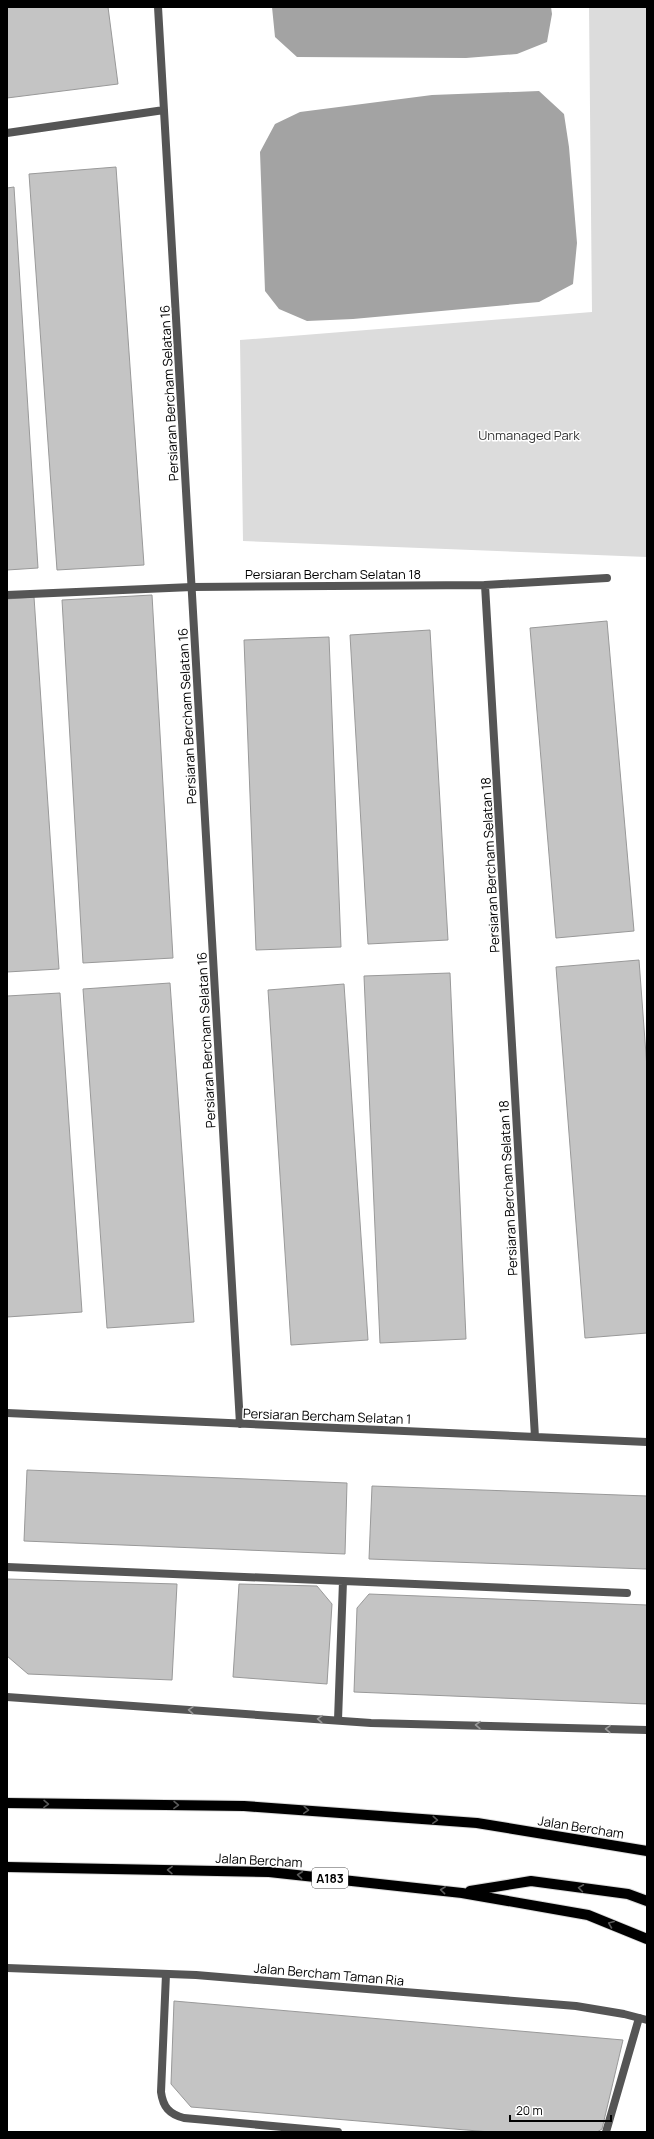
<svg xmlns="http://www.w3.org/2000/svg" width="654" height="2139" font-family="Manrope,sans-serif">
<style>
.green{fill:#dcdcdc}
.water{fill:#a3a3a3}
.building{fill:#c4c4c4;stroke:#999}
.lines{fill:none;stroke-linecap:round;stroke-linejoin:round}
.primary-casing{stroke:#dbdbdb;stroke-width:12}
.lane{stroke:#555;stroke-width:8}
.street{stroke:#555;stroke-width:8}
.primary{stroke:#000;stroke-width:10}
.oneway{stroke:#999}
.oneway2{stroke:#595959}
.labels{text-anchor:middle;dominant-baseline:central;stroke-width:3;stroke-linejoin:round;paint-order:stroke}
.shield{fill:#fff;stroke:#4c4c4c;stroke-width:1}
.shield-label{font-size:12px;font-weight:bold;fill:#000}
.street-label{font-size:13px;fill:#000;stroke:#fff}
.park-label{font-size:13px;fill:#333;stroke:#fff}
</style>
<rect width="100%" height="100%" fill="#fff"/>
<path class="green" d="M589,7H647V557L243,541L240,340L592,312Z"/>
<path class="water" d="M272,7H551L552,14L547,42L517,54L466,58L297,57L275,37Z
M539,91L564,114L569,147L577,243L573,284L539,302L353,319L307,321L279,309L265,291L260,152L275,124L300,112L432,95Z"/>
<path class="building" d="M7,7H108L118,84L7,98Z
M116,167L144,565L57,570L29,174Z
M14,187L38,568L7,570V188Z
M152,595L173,958L83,963L62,600Z
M34,597L59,969L7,972V599Z
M607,621L634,931L556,938L530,628Z
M430,630L448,940L368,944L350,635Z
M329,637L341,947L256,950L244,640Z
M639,960L647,1068V1333L585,1338L556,967Z
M450,973L466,1339L380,1343L364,976Z
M170,983L194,1322L107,1328L83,989Z
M344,984L368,1340L291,1345L268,990Z
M60,993L82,1312L7,1317V996Z
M27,1470L347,1483L345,1554L24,1541Z
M372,1486L647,1496V1569L369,1559Z
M7,1579L177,1584L172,1680L28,1674L7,1656Z
M239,1584L317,1586L332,1604L327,1684L233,1677Z
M369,1594L647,1605V1704L354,1692L357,1608Z
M174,2001L623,2040L602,2129L597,2132H490L191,2107L171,2084Z"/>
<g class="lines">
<g class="primary-casing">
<path id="primary" d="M7,1803L244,1806L477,1823L647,1851
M7,1867L269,1872L462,1893L588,1915L647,1939
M470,1891L531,1881L628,1894L647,1901"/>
</g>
<path class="lane" d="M7,595L192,587
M7,1567L627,1593
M338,1720L343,1581
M166,1974L161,2092C163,2107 169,2114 184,2118L338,2132
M606,2132L639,2018"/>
<path class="street" d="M158,7L240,1424
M7,133L164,110
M485,585L607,578
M192,587L485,585L535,1437
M7,1413L647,1442
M7,1697L371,1723L647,1730
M7,1968L196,1975L576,2006L624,2014L647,2020"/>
<use href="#primary" class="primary"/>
</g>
<defs><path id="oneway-chevron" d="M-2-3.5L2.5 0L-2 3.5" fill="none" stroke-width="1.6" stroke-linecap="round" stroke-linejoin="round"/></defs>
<g class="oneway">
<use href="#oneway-chevron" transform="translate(191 1710) rotate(-176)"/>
<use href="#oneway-chevron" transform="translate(320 1719) rotate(-176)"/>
<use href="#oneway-chevron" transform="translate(478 1725) rotate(-178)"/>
<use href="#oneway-chevron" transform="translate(608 1729) rotate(-178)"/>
</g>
<g class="oneway2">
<use href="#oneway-chevron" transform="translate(46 1804) rotate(1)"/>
<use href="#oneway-chevron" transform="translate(176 1805) rotate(1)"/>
<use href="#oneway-chevron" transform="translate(306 1810) rotate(4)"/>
<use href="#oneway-chevron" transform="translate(435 1820) rotate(4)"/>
<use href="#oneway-chevron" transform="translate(170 1870) rotate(-179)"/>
<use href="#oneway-chevron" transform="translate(300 1875) rotate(-174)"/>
<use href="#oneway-chevron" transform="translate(581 1888) rotate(-172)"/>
<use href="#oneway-chevron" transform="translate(443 1890) rotate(-174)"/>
<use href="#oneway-chevron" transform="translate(611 1924) rotate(-158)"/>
</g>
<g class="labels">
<rect class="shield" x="312" y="1868" width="36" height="20" rx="3"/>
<g class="shield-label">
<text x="330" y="1878">A183</text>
</g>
<g class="street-label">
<text transform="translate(169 393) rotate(-93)">Persiaran Bercham Selatan 16</text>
<text x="333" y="574">Persiaran Bercham Selatan 18</text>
<text transform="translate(187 716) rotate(-93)">Persiaran Bercham Selatan 16</text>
<text transform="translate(490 865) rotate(-93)">Persiaran Bercham Selatan 18</text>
<text transform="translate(206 1040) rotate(-93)">Persiaran Bercham Selatan 16</text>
<text transform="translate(508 1188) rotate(-93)">Persiaran Bercham Selatan 18</text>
<text transform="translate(327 1416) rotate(2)">Persiaran Bercham Selatan 1</text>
<text transform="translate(581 1827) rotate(9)">Jalan Bercham</text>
<text transform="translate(259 1860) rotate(3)">Jalan Bercham</text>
<text transform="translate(329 1974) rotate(5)">Jalan Bercham Taman Ria</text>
</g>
<g class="park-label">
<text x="529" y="435">Unmanaged Park</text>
</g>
</g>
<rect width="654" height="2139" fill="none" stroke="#000000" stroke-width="16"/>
<path d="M510 2115v6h101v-6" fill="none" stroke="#000000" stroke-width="2"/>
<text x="516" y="2115" font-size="12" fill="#000000" stroke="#ffffff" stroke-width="3" paint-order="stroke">20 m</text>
</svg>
